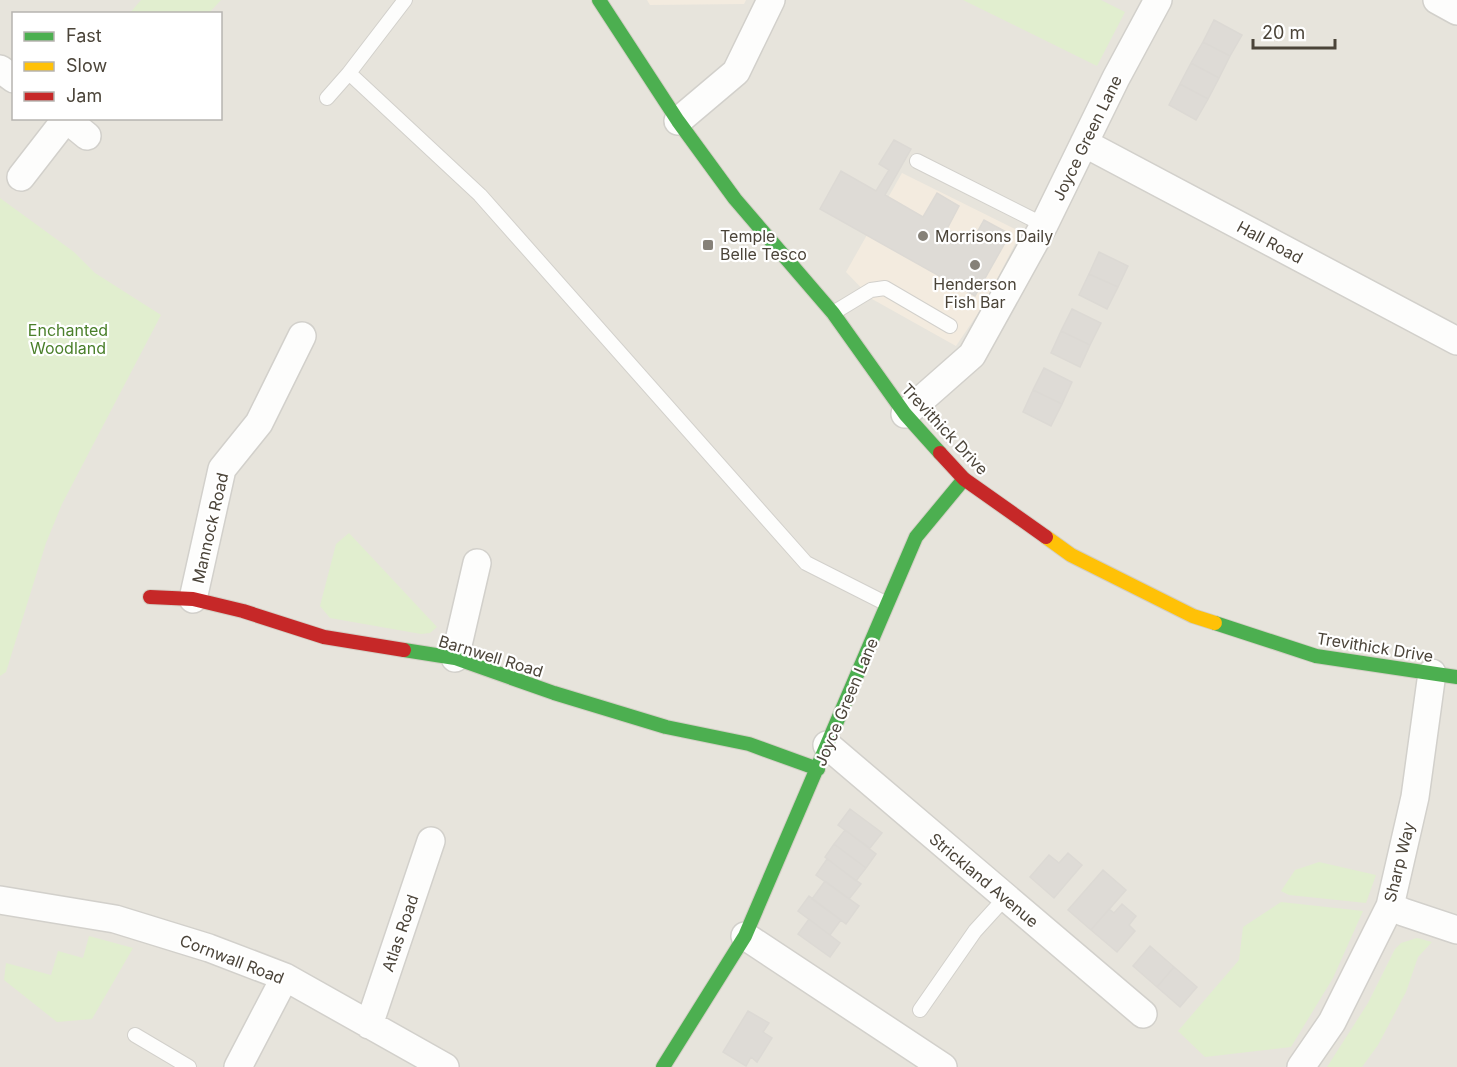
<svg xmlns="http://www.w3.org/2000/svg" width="1457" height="1067" font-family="Inter,sans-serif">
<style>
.residential{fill:#e7e4dc;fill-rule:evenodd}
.commercial{fill:#f3ebdf}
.green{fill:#e1eecf}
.building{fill:#dedbd6;stroke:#dcd9d4;stroke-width:1.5}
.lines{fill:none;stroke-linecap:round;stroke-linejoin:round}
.lane-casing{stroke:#d2d0cb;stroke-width:16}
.street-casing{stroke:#d2d0cb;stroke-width:30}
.fast-casing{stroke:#d3cfc5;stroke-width:16}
.slow-casing{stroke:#d3cfc5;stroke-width:16}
.jam-casing{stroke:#d3cfc5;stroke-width:16}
.lane{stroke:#fdfdfc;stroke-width:14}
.street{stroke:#fdfdfc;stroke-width:27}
.fast{stroke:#4caf50;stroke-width:14}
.slow{stroke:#ffc107;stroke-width:14}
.jam{stroke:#c62828;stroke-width:14}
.poi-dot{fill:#868178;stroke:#fff;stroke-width:2}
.labels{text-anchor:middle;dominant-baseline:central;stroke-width:4.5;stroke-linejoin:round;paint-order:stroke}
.street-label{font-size:16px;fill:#4b4439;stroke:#fff}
.poi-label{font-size:16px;fill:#4b4439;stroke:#fff;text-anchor:start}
.park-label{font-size:16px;fill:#4a7f2a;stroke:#fff}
</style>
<rect width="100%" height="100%" fill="#f4f2ee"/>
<path class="residential" d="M0,0H1457V1067H0ZM14,14H220V118H14Z"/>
<path class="commercial" d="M647,0H746L744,4L650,5Z
M902,173L1021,232L985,303L956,346L872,299L846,272Z"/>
<path class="green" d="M141,0H221L209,13H130Z
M963,0H1101L1125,12L1097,66Z
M0,198L74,252L95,273L161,315L62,504L46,543L6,672L0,676Z
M349,533L437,627L430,633L421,634L330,618L320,606L336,544Z
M1319,862L1376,875L1366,903L1289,895L1281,891L1295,870Z
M1281,902L1363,911L1333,978L1291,1047L1205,1057L1178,1031L1239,960L1243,927Z
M89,936L133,948L92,1019L57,1022L4,980L6,963L51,975L58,951L83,958Z
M1417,938L1432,942L1418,957L1406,992L1378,1045L1362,1067H1327L1368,1003L1395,949L1401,943Z"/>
<path class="building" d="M1214,20L1242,35L1230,56L1203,42Z
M1203,42L1230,56L1219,78L1191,63Z
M1191,63L1219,78L1208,99L1180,84Z
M1180,84L1208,99L1196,120L1169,105Z
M894,140L911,149L885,195L923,217L937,193L959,206L947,229L971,243L984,220L1010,234L975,296L820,209L841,171L876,191L889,170L879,164Z
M1099,252L1128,266L1118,287L1089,274Z
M1089,274L1118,287L1107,309L1079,295Z
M1072,309L1101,323L1090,345L1061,331Z
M1061,331L1090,345L1080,367L1051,353Z
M1044,368L1072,382L1062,404L1033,390Z
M1033,390L1062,404L1051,426L1023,412Z
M850,809L882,833L870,848L838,825Z
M845,830L876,854L866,868L834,844Z
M834,844L866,868L856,881L825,857Z
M1068,853L1082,865L1054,898L1030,877L1049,855L1059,863Z
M827,859L861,884L849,899L816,875Z
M1103,870L1126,890L1091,930L1068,910Z
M825,881L859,906L846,924L812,899Z
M809,896L841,920L830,935L798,911Z
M1122,904L1136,916L1129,925L1135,931L1117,952L1091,930L1109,909L1114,913Z
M809,919L840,943L830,957L798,934Z
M1150,946L1174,967L1157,987L1133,966Z
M1174,967L1197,987L1180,1007L1157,987Z
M748,1011L769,1023L763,1032L772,1038L757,1062L751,1057L746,1066L723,1052Z"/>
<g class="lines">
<g class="lane-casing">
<path id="lane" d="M405,0L349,73L480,195L806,563L887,604
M327,98L349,73
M917,161L1044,225
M833,313L871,290L885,288L950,326
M920,1010L975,931L1005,898
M135,1035L189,1067"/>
</g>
<g class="street-casing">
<path id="street" d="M1437,0L1457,11
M0,69L14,79
M65,118L87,136
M678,121L736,72L771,0
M1084,143L1457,341
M21,177L66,119
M905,414L972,355L1044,225L1116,78L1158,0
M193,599L222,469L259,423L302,336
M455,658L477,563
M827,745L1143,1014
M0,900L115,919L209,948L285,977L445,1067
M1390,906L1403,912L1457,930
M745,936L943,1067
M369,1025L431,841
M238,1067L285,977
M1301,1067L1332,1022L1390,906L1415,797L1432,673"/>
</g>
<g class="fast-casing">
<path id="fast" d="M599,0L678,121L735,199L833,313L905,414L940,453
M1215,623L1316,656L1457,677
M404,650L455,658L554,693L666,727L749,744L818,769
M663,1067L745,936L916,537L964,479"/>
</g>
<g class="slow-casing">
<path id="slow" d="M1046,537L1071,555L1193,616L1215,623"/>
</g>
<g class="jam-casing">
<path id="jam" d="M940,453L964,479L1046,537
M150,597L193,599L243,611L324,637L404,650"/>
</g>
<use href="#lane" class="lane"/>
<use href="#street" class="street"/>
<use href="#fast" class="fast"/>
<use href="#slow" class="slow"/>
<use href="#jam" class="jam"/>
</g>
<g class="poi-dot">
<circle cx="923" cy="236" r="6"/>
<rect x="702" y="239" width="12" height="12" rx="3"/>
<circle cx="975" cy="265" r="6"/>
</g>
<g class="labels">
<g class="street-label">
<text transform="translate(1087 138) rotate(-64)">Joyce Green Lane</text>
<text transform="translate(1270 242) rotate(28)">Hall Road</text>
<text transform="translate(945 429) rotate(47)">Trevithick Drive</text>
<text transform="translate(210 528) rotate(-77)">Mannock Road</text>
<text transform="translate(1375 647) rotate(9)">Trevithick Drive</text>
<text transform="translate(491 656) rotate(17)">Barnwell Road</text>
<text transform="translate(846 702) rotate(-67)">Joyce Green Lane</text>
<text transform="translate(1399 862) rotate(-76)">Sharp Way</text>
<text transform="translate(984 880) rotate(40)">Strickland Avenue</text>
<text transform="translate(400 933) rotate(-71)">Atlas Road</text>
<text transform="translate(232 959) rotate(21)">Cornwall Road</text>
</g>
<g class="poi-label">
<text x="720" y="236">Temple<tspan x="720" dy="18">Belle Tesco</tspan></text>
<text x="935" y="236">Morrisons Daily</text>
<text x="975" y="284" text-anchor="middle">Henderson<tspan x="975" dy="18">Fish Bar</tspan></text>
</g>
<g class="park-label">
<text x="68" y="330">Enchanted<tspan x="68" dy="18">Woodland</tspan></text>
</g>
</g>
<rect x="12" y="12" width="210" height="108" fill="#ffffff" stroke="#b7b4b0" stroke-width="1.5"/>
<rect x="24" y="32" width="30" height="9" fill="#4caf50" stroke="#b7b4b0" stroke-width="1.5"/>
<text x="66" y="42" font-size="18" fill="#4b4439">Fast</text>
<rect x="24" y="62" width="30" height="9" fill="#ffc107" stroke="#b7b4b0" stroke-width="1.5"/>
<text x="66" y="72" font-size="18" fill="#4b4439">Slow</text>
<rect x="24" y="92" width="30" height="9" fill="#c62828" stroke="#b7b4b0" stroke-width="1.5"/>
<text x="66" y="102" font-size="18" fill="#4b4439">Jam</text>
<path d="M1253 39v9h82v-9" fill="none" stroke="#4b4439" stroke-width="3"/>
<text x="1262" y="39" font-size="18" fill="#4b4439" stroke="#ffffff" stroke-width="4.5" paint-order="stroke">20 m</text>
</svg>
